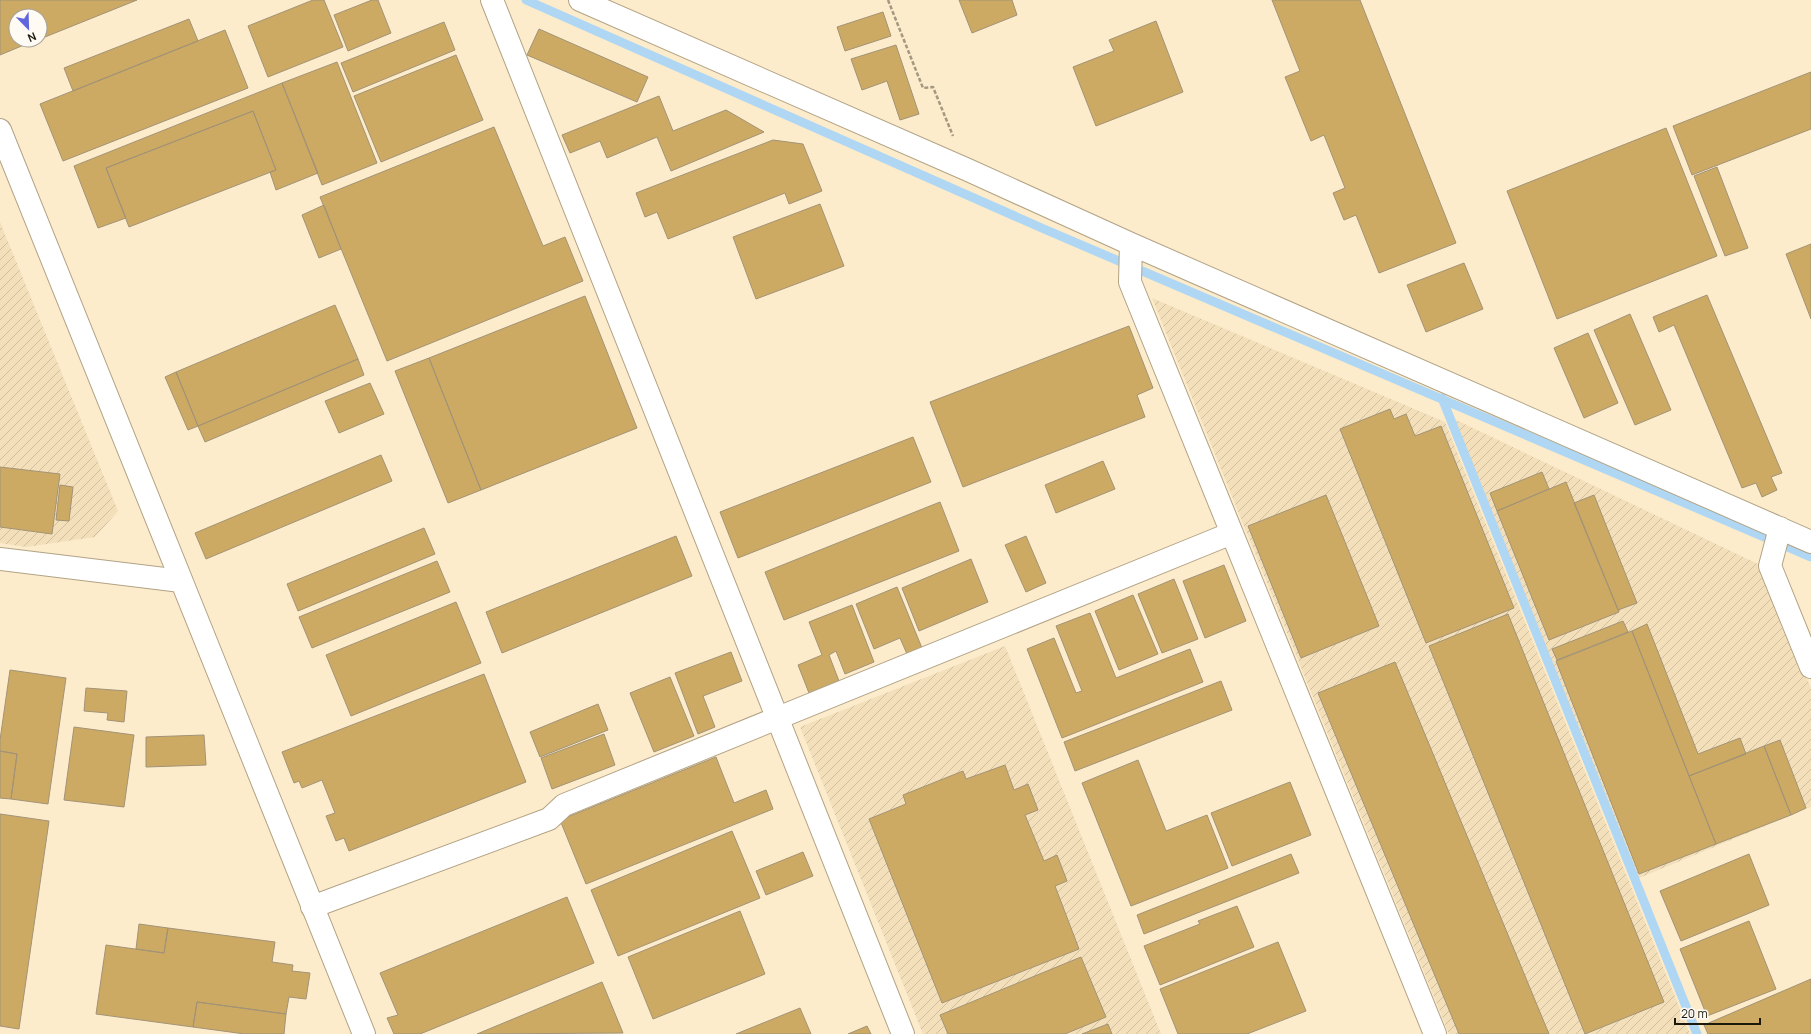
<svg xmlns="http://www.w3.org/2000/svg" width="1811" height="1034" font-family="Manrope,sans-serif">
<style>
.industrial{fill:url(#industrial-furrows)}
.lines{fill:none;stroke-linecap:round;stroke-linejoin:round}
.stream{stroke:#afd7f4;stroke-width:9}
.building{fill:#cdaa64;stroke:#a29376}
.street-casing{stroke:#b2a385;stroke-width:24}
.secondary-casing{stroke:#b2a385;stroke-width:24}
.path{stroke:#a49880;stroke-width:2.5;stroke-dasharray:4 2;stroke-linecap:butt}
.street{stroke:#fff;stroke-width:22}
.secondary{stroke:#fff;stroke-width:22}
</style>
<defs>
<pattern id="industrial-furrows" width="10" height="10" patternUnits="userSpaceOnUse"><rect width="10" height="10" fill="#f3dfb9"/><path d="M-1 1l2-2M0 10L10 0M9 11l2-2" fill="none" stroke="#d0bf9e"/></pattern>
</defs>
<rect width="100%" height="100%" fill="#fceccc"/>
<path class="industrial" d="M0,222L118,511L95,537L26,547L0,543Z
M1152,298L1445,422L1690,1034H1449Z
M1454,419L1760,565L1811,688V807L1639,878Z
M1005,646L1161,1034H923L800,727Z"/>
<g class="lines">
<path class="stream" d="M526,0L1044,229L1811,557
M1442,398L1697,1034"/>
</g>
<path class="building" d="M0,0H137L40,39V16H16V40H36L0,55Z
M313,0H324L343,47L268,77L248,26Z
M372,0H378L391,33L348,51L334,15Z
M959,0H1012L1017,15L972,33Z
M1272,0H1360L1456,243L1379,273L1356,215L1344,220L1333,193L1345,188L1324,135L1311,141L1285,77L1300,71Z
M883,12L891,36L845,51L837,27Z
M189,19L198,41L73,91L64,68Z
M1156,21L1183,92L1096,126L1073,67L1114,51L1109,40Z
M444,22L455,50L353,92L341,63Z
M539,29L648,77L637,102L527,55Z
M225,30L248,88L63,161L40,104Z
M896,45L919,114L900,120L887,81L862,90L851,59Z
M456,55L483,120L381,162L354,96Z
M337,62L377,163L322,185L282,83Z
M1811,72V129L1692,175L1673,126Z
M282,83L318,173L276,190L270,172L276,170L253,111L106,168L126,218L98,228L74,166Z
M659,96L673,131L726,110L764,132L671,171L657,137L607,158L600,141L570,153L562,135Z
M253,111L276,170L129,227L106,168Z
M494,127L543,246L565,237L583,281L387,361L320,197Z
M1666,128L1717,256L1557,319L1507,191Z
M773,140L803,144L822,191L789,204L785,193L668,239L657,212L645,217L636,193Z
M1717,167L1748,248L1725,256L1694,176Z
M820,204L844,266L756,299L733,237Z
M324,205L341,249L319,258L302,215Z
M1811,244V319L1786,254Z
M1464,263L1483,309L1426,332L1407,285Z
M1707,295L1782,473L1771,477L1777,490L1762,497L1756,483L1742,488L1674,325L1659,332L1653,317Z
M585,296L637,428L481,490L429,358Z
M335,305L358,359L198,426L176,372Z
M1630,314L1671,410L1635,425L1594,330Z
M1129,326L1153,388L1137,395L1145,417L963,487L930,402Z
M1588,333L1618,403L1584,418L1554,348Z
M429,358L481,490L448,503L395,371Z
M358,359L364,375L205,442L198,426Z
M176,372L198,426L188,430L165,377Z
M370,383L384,414L339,433L325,401Z
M1390,409L1394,419L1406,414L1415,436L1441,426L1514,608L1426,643L1340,429Z
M913,437L931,482L738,558L720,512Z
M381,455L392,481L206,559L195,533Z
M1103,461L1115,489L1056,513L1045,485Z
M0,467L60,474L52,534L0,527Z
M1542,472L1549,489L1497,511L1490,493Z
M1566,482L1619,612L1549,640L1497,511Z
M60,485L73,487L69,521L56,520Z
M1326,495L1379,626L1301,658L1248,526Z
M1594,495L1637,603L1618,610L1574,503Z
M940,502L959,551L784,620L765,572Z
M424,528L435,554L298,611L287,584Z
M676,536L692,576L502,653L486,612Z
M1026,536L1046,583L1026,592L1005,545Z
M971,559L988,602L919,631L902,588Z
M437,561L450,592L312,648L299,617Z
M1224,565L1246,621L1205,638L1183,581Z
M1174,579L1198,639L1162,653L1138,594Z
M897,587L922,648L907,654L900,638L874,649L856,604Z
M1133,595L1158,654L1119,670L1095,611Z
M456,602L481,663L351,716L326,655Z
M852,605L874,662L845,674L836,651L829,655L839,681L809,693L798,665L822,655L809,622Z
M1090,613L1116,678L1190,649L1203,682L1062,738L1027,649L1054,638L1076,693L1082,691L1056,626Z
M1508,614L1664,1002L1585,1034L1429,646Z
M1623,621L1628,632L1557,660L1552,649Z
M1647,624L1698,754L1740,738L1746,754L1689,776L1632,631Z
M1632,631L1716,844L1639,874L1556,661Z
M731,652L742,681L703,696L715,727L698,734L675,673Z
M1395,662L1549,1034H1459L1318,693Z
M10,670L66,678L48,804L11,799L17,754L0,751V740Z
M484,674L526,782L349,851L344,838L336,841L326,816L335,813L322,780L302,788L299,781L294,783L282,752Z
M670,677L694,736L654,752L630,693Z
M1221,681L1232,710L1075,771L1064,742Z
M86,688L127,691L124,722L107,720L108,713L84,711Z
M598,704L608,730L540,757L530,732Z
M74,727L134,735L124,807L64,800Z
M604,734L615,765L552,789L541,758Z
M204,735L206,765L146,767V737Z
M1780,740L1806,808L1791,815L1764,746Z
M1764,746L1791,815L1716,844L1689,776Z
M0,751L17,754L11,799L0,798Z
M716,757L734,803L766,790L773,809L586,884L560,820Z
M1138,760L1166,831L1207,815L1228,868L1131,906L1082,783Z
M1005,765L1014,790L1028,784L1038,810L1025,815L1044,861L1057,855L1067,881L1055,886L1079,949L942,1003L869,819L906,804L903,795L963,771L966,779Z
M1290,782L1311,835L1232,866L1211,813Z
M0,814L49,821L19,1029L0,1026Z
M732,831L760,898L618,956L591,890Z
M803,852L813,876L766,895L756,871Z
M1291,854L1299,873L1144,934L1137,915Z
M1749,854L1769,905L1681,941L1660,891Z
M567,897L594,963L420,1034H394L387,1018L398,1015L380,973Z
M1237,906L1254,947L1160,985L1144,946L1200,924L1198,921Z
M740,911L765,974L653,1019L628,957Z
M1749,921L1776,989L1707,1016L1680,949Z
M139,924L168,928L164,953L136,949Z
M168,928L275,942L272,962L293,965L292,971L310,973L306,999L289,997L286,1014L197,1002L193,1027L96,1014L106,945L164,953Z
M1278,942L1306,1011L1247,1034H1178L1160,989Z
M1081,957L1106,1017L1065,1034H948L940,1015Z
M1811,979V1034H1708L1704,1025Z
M602,982L623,1033L477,1034Z
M197,1002L286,1014L284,1034H245L193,1027Z
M800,1008L811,1034H736Z
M1108,1024L1112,1034H1082Z
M867,1026L871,1034H848Z"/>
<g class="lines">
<g class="street-casing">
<path id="street" d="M492,0L903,1034
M580,0L968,170L1131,244L1811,542
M1131,244L1130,282L1435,1034
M1780,528L1770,566L1811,667
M0,559L181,581
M312,907L549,819L564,805L1232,533"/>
</g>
<g class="secondary-casing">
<path id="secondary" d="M0,130L364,1034"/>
</g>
<path class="path" d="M888,0L923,88L933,87L953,136"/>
<use href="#street" class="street"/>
<use href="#secondary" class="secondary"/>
</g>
<g transform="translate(28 28) rotate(157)"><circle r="19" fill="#fefaf4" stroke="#a4a097"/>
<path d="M0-3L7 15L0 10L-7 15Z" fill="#5f66de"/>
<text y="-6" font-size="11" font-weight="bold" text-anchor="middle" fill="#1d180c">N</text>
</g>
<path d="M1675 1018v6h85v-6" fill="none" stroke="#1d180c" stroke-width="2"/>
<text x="1681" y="1018" font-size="12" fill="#1d180c" stroke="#fefaf4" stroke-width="3" paint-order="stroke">20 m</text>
</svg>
